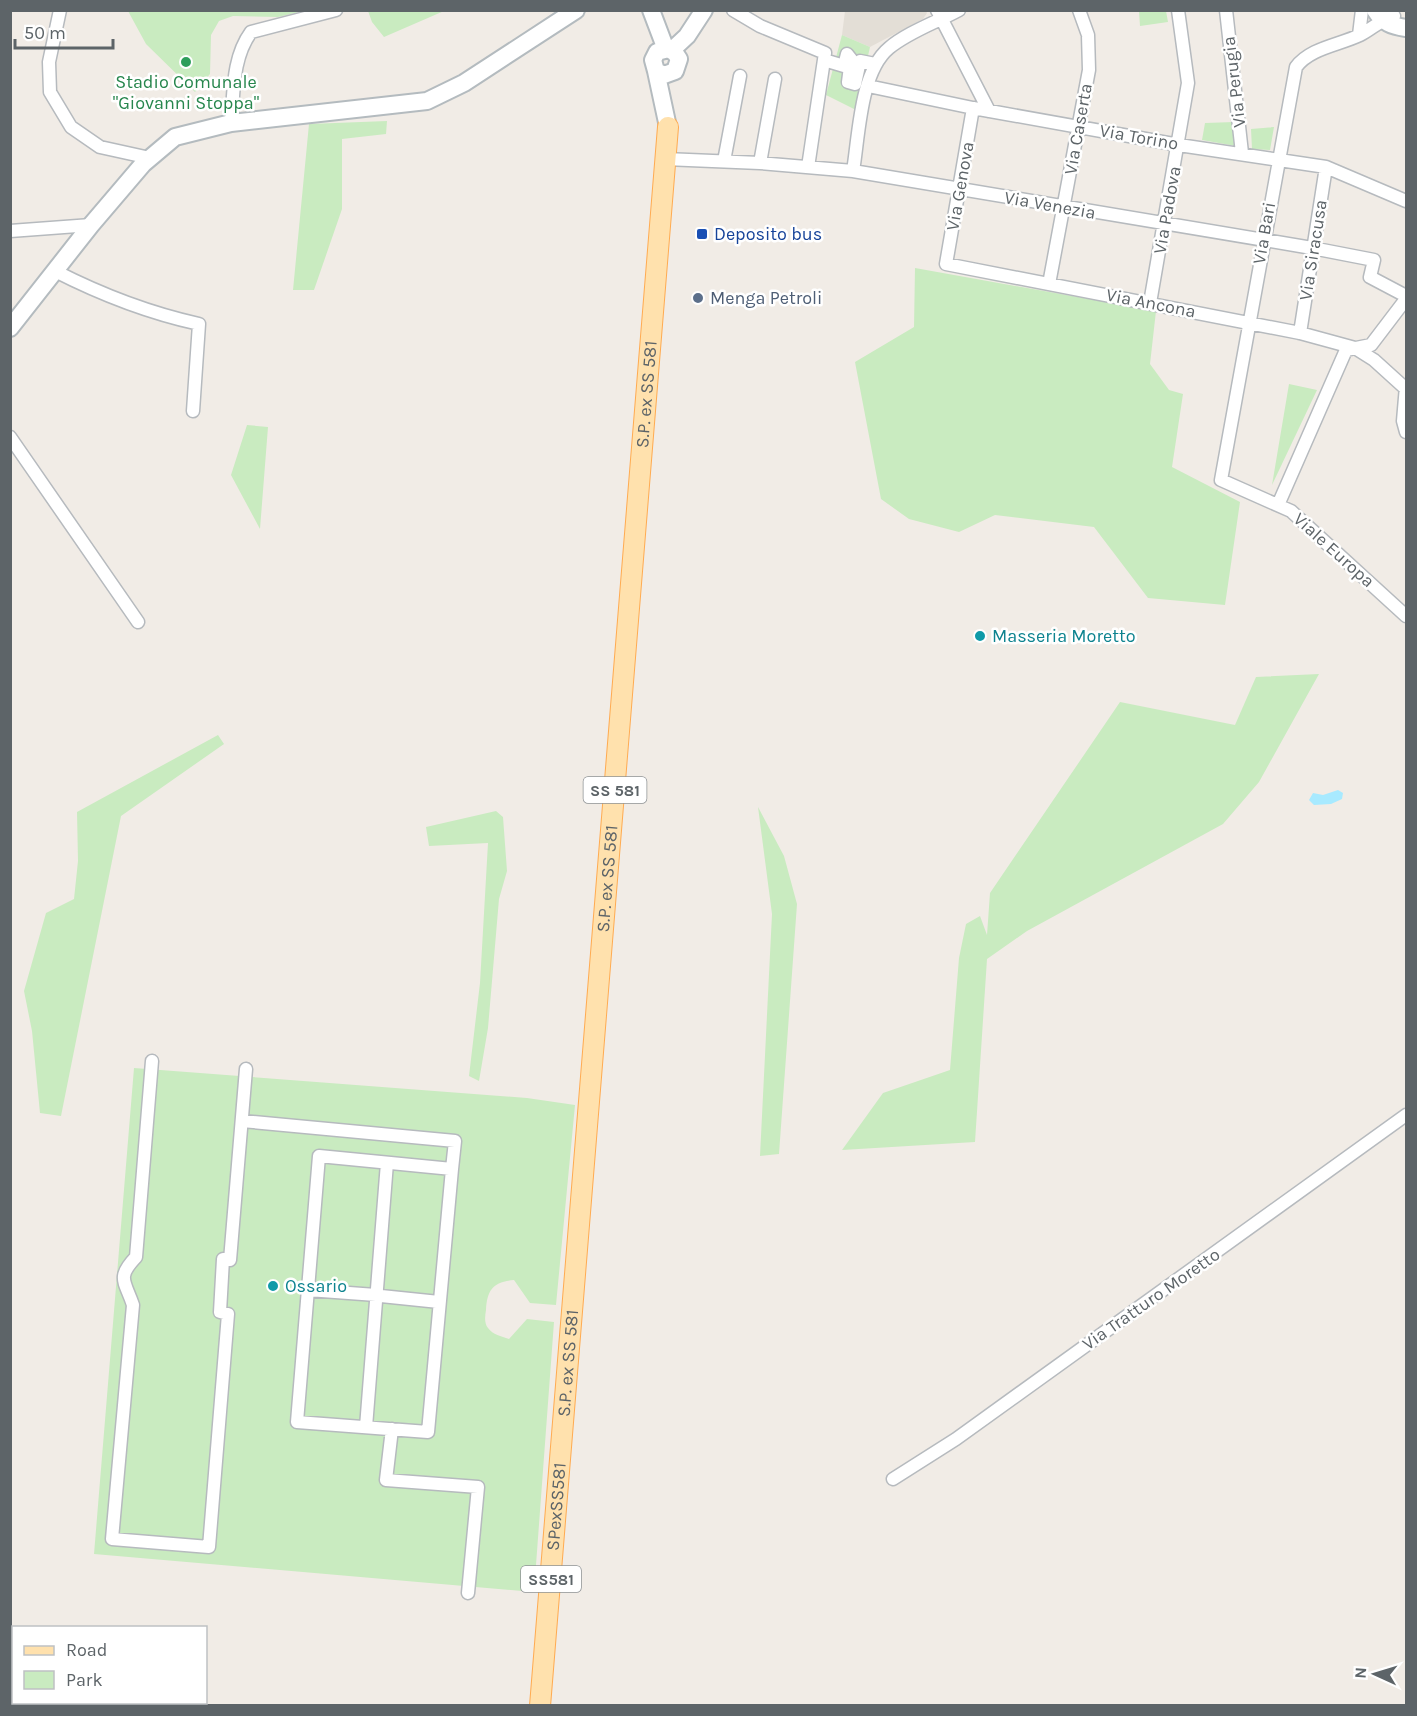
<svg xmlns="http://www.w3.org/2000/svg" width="1417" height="1716" font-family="Karla,sans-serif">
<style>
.education{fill:#e3ded6}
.green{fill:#c9ebc0}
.water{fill:#a8eaff}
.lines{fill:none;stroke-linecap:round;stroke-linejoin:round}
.street-casing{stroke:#b6babe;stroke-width:15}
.secondary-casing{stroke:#b4bbbf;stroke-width:20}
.primary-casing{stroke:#ffab51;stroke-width:22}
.street{stroke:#fff;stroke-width:12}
.secondary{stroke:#fff;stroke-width:16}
.primary{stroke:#ffe1ad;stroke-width:20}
.leisure-dot{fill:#2e9e5b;stroke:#fff;stroke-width:2}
.transit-dot{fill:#1a4fb4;stroke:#fff;stroke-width:2}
.service-dot{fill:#5c6f8a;stroke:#fff;stroke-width:2}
.culture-dot{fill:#0f9aa8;stroke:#fff;stroke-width:2}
.labels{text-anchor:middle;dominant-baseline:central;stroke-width:5;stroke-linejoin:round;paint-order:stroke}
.shield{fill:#fff;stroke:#8e9295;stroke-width:1.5}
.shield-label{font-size:16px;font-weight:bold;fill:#5d6468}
.leisure-label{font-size:18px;fill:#27864d;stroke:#fff}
.street-label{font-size:18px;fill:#5d6468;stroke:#fff}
.transit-label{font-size:18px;fill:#164399;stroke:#fff;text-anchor:start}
.service-label{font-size:18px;fill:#4e5e75;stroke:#fff;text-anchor:start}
.culture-label{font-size:18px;fill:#0d838f;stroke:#fff;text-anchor:start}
</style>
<rect width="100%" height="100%" fill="#f1ece6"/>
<path class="education" d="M926,11L927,13L923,19L870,47L842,35L845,11Z"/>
<path class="green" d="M128,11H303L278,17L233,16L219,21L211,35L210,74L195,92L146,44Z
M368,11V10L444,11L384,37L372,22Z
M1139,11H1166L1168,22L1140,26Z
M842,35L870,47L856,110L826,95Z
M387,121L386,134L342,139V209L314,290H293L309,124Z
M1234,122L1236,146L1202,140L1205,123Z
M1274,127L1270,150L1252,149L1251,129Z
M915,268L1156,311L1150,364L1169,390L1183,394L1172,467L1240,502L1225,605L1148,598L1094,527L995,515L959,532L909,519L881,499L855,362L914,327Z
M1289,384L1317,390L1272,485Z
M247,425L268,427L260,529L231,475Z
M1319,674L1259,782L1223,824L1027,931L987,959L975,1142L842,1150L883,1093L950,1070L959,958L966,924L980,916L987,935L990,893L1120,702L1235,725L1256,677Z
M218,735L224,744L121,816L61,1116L40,1113L32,1031L24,991L46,913L74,899L78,861L77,812Z
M758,807L784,856L797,904L779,1154L760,1156L772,914Z
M496,811L503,817L507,871L499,899L488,1028L479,1081L469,1076L480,983L488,843L429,846L426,827Z
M134,1068L527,1098L575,1105L556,1305L530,1303L514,1280C493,1282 487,1290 486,1310C485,1316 484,1323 488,1328C493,1335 501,1336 509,1339L527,1319L554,1322L534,1592L94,1554Z"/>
<path class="water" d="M1338,790L1343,793L1342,799L1331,804L1314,805L1309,800L1313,793L1323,795Z"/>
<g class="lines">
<g class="street-casing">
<path id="street" d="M60,10L49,62L50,92L71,127L100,147L150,158
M733,10L760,26L825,53L808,167
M937,10L989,111
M1226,10L1242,153
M1394,16C1380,20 1372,29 1360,35C1339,45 1310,48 1296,67L1221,480L1291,511L1406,616
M1359,35L1362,10
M824,60L844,66L847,54L851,59L848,82L855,84L860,61L875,64
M868,86L973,108L1179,145L1326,167L1406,201
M973,108L946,264L1300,333L1355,348L1374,360L1406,389
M231,123C234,92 232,58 251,32L336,10
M665,159L760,163L853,171L1312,248L1374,260L1370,277L1406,296
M724,161L740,76
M760,163L775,79
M853,171C859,135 860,72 889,48C908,32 937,22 959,10
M10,231L91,225
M55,271C100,294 149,313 199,324L193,411
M1049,284L1089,70L1088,35L1079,10
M1150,303L1188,83L1178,10
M1300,333L1326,167
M1371,345L1406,299
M1406,386L1403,421L1406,432
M10,437L138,622
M1278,505L1346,350L1371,345
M152,1061L136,1257C116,1278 125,1281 133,1305L112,1539L209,1547L228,1314L220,1312L223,1259L230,1260L246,1069
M242,1121L455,1141L452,1169
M319,1156L452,1169L428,1432L297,1422Z
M308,1290L376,1295
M381,1296L439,1302
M366,1427L387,1163
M392,1429L386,1480L478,1487L468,1593
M893,1479L956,1439L1406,1115"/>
</g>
<g class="secondary-casing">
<path id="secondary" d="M651,10L665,47L675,53L679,59L675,71L664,75L656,71L653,60L657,52L668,49
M1375,10C1383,23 1392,26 1406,28
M672,50L687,36L704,10
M656,71L668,127
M10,328L91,225L143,164L175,137L231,123L427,101L464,83L576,10"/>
</g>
<g class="primary-casing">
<g id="primary">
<path id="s1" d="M540,1706L668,127"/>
</g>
</g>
<use href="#street" class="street"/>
<use href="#secondary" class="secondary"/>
<use href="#primary" class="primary"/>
</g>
<circle class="leisure-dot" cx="186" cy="62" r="6"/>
<rect class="transit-dot" x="696" y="228" width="12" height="12" rx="3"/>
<circle class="service-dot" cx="698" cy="298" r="6"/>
<g class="culture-dot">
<circle cx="980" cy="636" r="6"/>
<circle cx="273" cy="1286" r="6"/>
</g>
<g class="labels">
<g class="shield">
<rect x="583.5" y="777" width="63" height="26" rx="4.5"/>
<rect x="521" y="1566" width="60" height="26" rx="4.5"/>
</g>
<g class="shield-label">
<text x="615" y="790">SS 581</text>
<text x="551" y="1579">SS581</text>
</g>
<g class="leisure-label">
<text x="186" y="82">Stadio Comunale<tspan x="186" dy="21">"Giovanni Stoppa"</tspan></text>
</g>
<g class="street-label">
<text transform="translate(1234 82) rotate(-97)">Via Perugia</text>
<text transform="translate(1078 129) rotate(-80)">Via Caserta</text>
<text transform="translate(1139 137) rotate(10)">Via Torino</text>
<text transform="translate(960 186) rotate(-80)">Via Genova</text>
<text transform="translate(1050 205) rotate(10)">Via Venezia</text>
<text transform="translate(1167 210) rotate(-80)">Via Padova</text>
<text transform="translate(1264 233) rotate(-80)">Via Bari</text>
<text transform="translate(1313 250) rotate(-81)">Via Siracusa</text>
<text transform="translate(1151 303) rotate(11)">Via Ancona</text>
<text stroke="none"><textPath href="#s1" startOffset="1316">S.P. ex SS 581</textPath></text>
<text transform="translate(1334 550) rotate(42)">Viale Europa</text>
<text stroke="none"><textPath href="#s1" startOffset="830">S.P. ex SS 581</textPath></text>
<text transform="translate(1151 1299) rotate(-35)">Via Tratturo Moretto</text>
<text stroke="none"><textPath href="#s1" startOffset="344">S.P. ex SS 581</textPath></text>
<text stroke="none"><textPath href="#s1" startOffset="200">SPexSS581</textPath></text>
</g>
<g class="transit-label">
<text x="714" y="234">Deposito bus</text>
</g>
<g class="service-label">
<text x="710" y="298">Menga Petroli</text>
</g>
<g class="culture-label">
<text x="992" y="636">Masseria Moretto</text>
<text x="285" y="1286">Ossario</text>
</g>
</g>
<rect width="1417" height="1716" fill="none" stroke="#5d6468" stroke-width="24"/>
<rect x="12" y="1626" width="195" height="78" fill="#ffffff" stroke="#bec1c3" stroke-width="1.5"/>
<rect x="24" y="1646" width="30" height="9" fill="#ffe1ad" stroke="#bec1c3" stroke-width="1.5"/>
<text x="66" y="1656" font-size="18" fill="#5d6468">Road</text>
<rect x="24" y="1671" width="30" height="18" fill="#c9ebc0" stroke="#bec1c3" stroke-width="1.5"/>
<text x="66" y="1686" font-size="18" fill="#5d6468">Park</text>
<g transform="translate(1375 1674) rotate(274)" stroke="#ffffff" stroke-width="4.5" paint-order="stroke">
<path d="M0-4.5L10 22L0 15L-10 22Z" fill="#5d6468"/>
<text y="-9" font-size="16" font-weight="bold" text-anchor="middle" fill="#5d6468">N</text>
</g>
<path d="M15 39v9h98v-9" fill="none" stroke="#5d6468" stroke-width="3"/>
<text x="24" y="39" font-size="18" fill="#5d6468" stroke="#ffffff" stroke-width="4.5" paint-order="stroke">50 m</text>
</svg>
